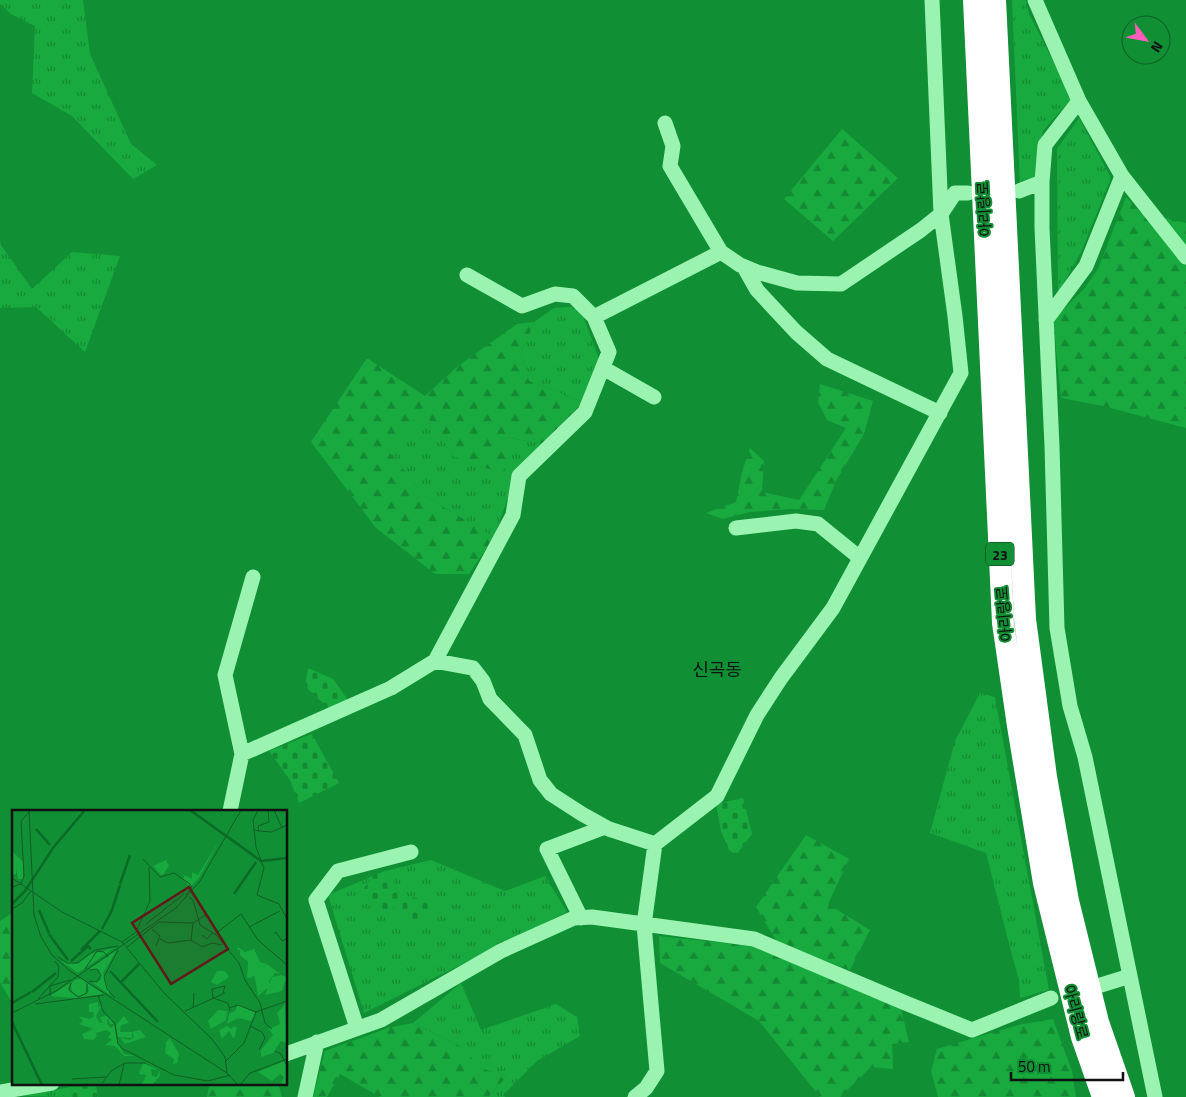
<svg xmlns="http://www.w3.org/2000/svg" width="1186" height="1097" font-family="'Titillium Web','Noto Sans KR',sans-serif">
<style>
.grass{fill:url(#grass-tufts)}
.forest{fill:url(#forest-firs)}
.cemetery{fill:url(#cemetery-stones)}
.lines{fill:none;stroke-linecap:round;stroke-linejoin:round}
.minor{stroke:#9af3b1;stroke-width:15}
.highway{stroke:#fff;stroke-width:22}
.labels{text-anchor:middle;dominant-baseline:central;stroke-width:4;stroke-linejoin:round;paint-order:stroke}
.shield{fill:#108f34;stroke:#11371c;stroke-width:1}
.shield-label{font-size:14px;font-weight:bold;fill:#111}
.street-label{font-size:15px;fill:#111;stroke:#108f34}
.quarter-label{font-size:18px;fill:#111;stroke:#108f34}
.inset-river{fill:none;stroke:#0a6b26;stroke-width:2.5}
.inset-road{fill:none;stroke:#105d26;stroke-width:1}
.view{fill:#601a1a;fill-opacity:0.15;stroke:#601a1a;stroke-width:2.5}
.inset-edge{fill:none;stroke:#111;stroke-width:2.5}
</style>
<defs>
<pattern id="grass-tufts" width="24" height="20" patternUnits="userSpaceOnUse" patternTransform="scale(1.25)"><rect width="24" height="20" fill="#18aa3e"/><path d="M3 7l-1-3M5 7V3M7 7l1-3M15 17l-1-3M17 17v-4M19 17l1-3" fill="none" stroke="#148933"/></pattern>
<pattern id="forest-firs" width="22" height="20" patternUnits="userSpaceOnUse" patternTransform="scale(1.25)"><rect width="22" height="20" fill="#18aa3e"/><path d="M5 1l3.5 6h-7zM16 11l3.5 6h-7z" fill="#148933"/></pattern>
<pattern id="cemetery-stones" width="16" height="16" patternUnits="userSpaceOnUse" patternTransform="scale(1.25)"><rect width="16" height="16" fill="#18aa3e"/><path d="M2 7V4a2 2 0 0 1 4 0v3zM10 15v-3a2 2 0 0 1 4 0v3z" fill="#148933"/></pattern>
</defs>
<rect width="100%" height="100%" fill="#108f34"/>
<path class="grass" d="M0,0H83L90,54L131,144L157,165L133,179L72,116L32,93L35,26L11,14L0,4Z
M1012,0H1026L1029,14L1072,98L1043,131L1035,178L1020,185Z
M1079,118L1111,178L1081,252L1058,293L1057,149Z
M0,240L1,245L32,289L72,252L120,256L85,352L36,307L0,308Z
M578,306L584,318L599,359L583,402L529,381L521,353L534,322L554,308Z
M423,409L453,456L506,437L543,444L518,470L494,537L426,497L388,451Z
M980,693L995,697L1049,990L1020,998L1019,980L1010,948L986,853L930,833L955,741Z
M431,860L505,891L545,876L567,912L364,1013L328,895L375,875L397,894L393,880L385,871Z
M461,983L481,1030L556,1004L577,1017L580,1036L537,1061L504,1094L505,1097H488L507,1076L480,1068L462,1047L413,1023Z
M70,1087L72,1097L23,1096Z"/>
<path class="forest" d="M842,129L898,178L833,241L784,199Z
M1126,197L1140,212L1186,223V428L1103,406L1061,398L1053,320L1084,289L1098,269Z
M534,322L521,353L529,381L583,402L543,444L507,437L511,463L500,473L453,456L423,410L388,451L426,497L494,537L469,574H435L376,528L311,442L367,358L425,396L458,366L517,324Z
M820,384L873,401L864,434L836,481L824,510L791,509L750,512L723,519L706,513L736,502L742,472L750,448L764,461L762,492L799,500L846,428L827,420L818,402Z
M806,835L849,859L828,904L870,930L850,970L777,942L756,907Z
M14,912V1081H12L11,1001L0,982V921Z
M659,936L753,946L901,1009L909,1042L892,1044L893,1069L871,1067L840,1097H820L759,1021L660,963Z
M1053,1019L1072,1071L1076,1097H938L931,1071L937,1049L1018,1025Z
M413,1023L462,1047L480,1068L507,1076L488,1097H380L340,1074L327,1097H313L325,1051L388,1028Z
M212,1083H278L282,1097H207L209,1086Z"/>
<path class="cemetery" d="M308,668L333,679L348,700L329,709L305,686Z
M312,734L339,783L299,803L290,780L269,751Z
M743,798L752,834L736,855L729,850L721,831L716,804Z
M385,871L393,880L397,894L436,902L426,920L414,925L400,920L394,908L381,911L368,905L363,890L374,875Z
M96,1086L98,1097H72L70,1087Z"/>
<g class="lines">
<path class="minor" d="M1035,0L1079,101L1122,176L1186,257
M665,123L673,146L670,166L721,252L740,265L757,272L797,283L841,284L921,230L941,214L955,193H968
M1042,182V228L1052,446L1057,628L1070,706L1085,757L1130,976
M1019,191L1042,182L1045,145L1079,101
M744,267L757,290L796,332L827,359L940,413
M467,275L522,306L555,294L573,296L594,317
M1046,320L1086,266L1122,176
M603,368L654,397
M736,528L796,521L818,524L860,558
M435,661L473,668L483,681L490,699L525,735L540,780L551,794L582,814L609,829L655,844
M242,754L225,675L253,577
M230,811L242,754L391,688L435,661L513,515L519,476L585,412L609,352L594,317L721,252
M581,918L547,849L605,827
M1101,985L1130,976L1155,1097
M357,1028L316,900L338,871L411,852
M286,1054L381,1020L501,951L574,918L592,917L754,939L903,1002L972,1030L1051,998
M0,1092L52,1083
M305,1097L317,1042
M635,1097L646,1088L657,1071L644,925L655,844L717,796L757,715L781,678L833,608L961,373L955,316L941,214L932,0"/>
<path class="highway" d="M974,0L1003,623L1018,726L1044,883L1082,1037L1103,1097
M995,0L1025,619L1046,777L1068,901L1098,1022L1124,1097"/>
</g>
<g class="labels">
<rect class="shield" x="986" y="542.5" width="28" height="23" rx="4"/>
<g class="shield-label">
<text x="1000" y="554">23</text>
</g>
<g class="street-label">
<text transform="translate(984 209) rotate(-93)">아리랑로</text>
<text transform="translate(1004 614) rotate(-95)">아리랑로</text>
<text transform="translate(1076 1012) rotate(75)">아리랑로</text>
</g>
<g class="quarter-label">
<text x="717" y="669">신곡동</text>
</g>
</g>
<g transform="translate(12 810)">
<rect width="275" height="275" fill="#108f34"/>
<path d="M209,28L187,68L178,77L171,69L173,65L180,69V62L186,65ZM226,137L233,142L242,139L248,152L255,154L239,168H235L236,152L228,145V140H225ZM102,138L66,163L49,151L66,154L79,144ZM105,140L91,163L98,185L80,172L89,170L87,160L77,159L95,147L93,159L96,146ZM269,165L275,167L270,181L253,185L260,167ZM59 177a8 8 0 1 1 16 0a8 8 0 1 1-16 0ZM58,173L56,178L63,186L77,181L75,173L92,184L63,188L38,186ZM128,220L134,227L113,234L108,228L118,230L122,227L120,222Z" fill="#18aa3e"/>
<path d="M0,41L11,52V69H6L4,58V64H0ZM154,50L157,56L150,66L141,56ZM255,154L268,164L263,163L257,171L260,179H254L246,186L242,163ZM205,161H213L217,167L205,175L199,172ZM86,192V197L89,196L84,206L87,212L91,213L88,207L96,206L102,214H98L96,207L95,214L99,218L102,215L106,234L112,244L124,246H112L103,236L93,235L100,230L96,227L99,223L94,220L84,223L85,226L81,230L72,229L70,224L81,219L67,214L71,211L67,206L78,209L82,206L81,202H77V194ZM226,194L244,203L239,211L226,208L215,214L217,204L223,201ZM273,194L275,233L269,231L261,243L249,247V240L261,225L257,219L268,214L265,203ZM206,200L215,201L214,210L199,219L196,211ZM112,206L117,213L109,215L108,222H120V228L106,227L104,215ZM215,216L219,219L222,216L225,218L222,229L217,221L210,229L207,220ZM158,228L167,244L165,253L161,254L162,249L153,243L154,232ZM275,250V275H268L272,267L268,264L260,271L246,262ZM131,253L146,260L139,259L140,266L145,267L147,260L148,266L140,275H129L135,265L127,264Z" fill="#18aa3e"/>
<path class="inset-river" d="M178,0L249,51L275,48M24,19L38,35M108,74L118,45M222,84L244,52M0,94L13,81L41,38L73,0M27,100L37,123M90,119L100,100L108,75M37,124L56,150M69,140L88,121M59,151L76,136L79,139M98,161L146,212M109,172L127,154M20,182L44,163M0,193L19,182M0,212L30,275"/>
<path class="inset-road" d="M17,0L22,105L29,127L40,145L58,161L215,263M246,0L241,10L244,37L252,58L245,85L267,94L275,109M262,0L270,18M243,20L247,21L246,16L257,12L256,0M247,21L260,22L275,15M131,49L148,67L162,63L178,74L180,77L174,85M0,68L50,102L110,132L152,183L200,229L213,247L215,263M0,77L9,74L12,66L9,11L17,2M177,87L181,90L188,115L204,125L227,153L233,170L248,193L253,213L260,219M0,99L10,93L19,81M134,114L172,84M237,117L268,101M140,119L148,126L144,136M203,124L229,104L246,130L275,155M262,124L264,122L270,131L275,128M190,125L195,129L201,122M148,129L156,133L179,130L190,137L200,133L210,135M179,130L181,113M110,132L124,122L138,91L137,57M115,137L147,112L181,113L193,105L197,108M46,147L55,153H65L83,140L106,136M73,159L85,141L92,142L96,147M77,171L85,172L89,165L85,159L78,160M59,173L57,180L66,187L75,183V174M211,183L213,176L200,179L201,188L216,193L218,201M86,185L91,201L103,214L106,234L111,239L162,265L196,271L218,265M38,186V176L58,170M103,188L95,179L92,167L106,140M26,189L46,167L47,157L43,151M23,194L92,185M181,198L182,183M217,198L226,195L244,202M173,201L213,183M0,203L44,181L164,98L188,71L229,0M238,216L250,222L253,228L247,240M263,241L269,244L275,256M214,251L232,233L244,202L275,191M215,263L226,275M60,269L94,267M89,275L99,261L113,253H134M107,275L112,254M228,275L238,263L275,249"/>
<path class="view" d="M177,77L216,139L159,174L120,113Z"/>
<rect width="275" height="275" class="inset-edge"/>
</g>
<g transform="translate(1146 40) rotate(122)"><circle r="24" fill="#108f34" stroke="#105d26"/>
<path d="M0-4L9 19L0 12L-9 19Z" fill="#ff5cba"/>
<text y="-8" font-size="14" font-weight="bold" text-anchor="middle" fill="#111111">N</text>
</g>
<path d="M1011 1072v8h112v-8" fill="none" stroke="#111111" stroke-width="2.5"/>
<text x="1018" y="1072" font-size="15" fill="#111111" stroke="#108f34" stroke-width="4" paint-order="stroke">50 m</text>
</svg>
